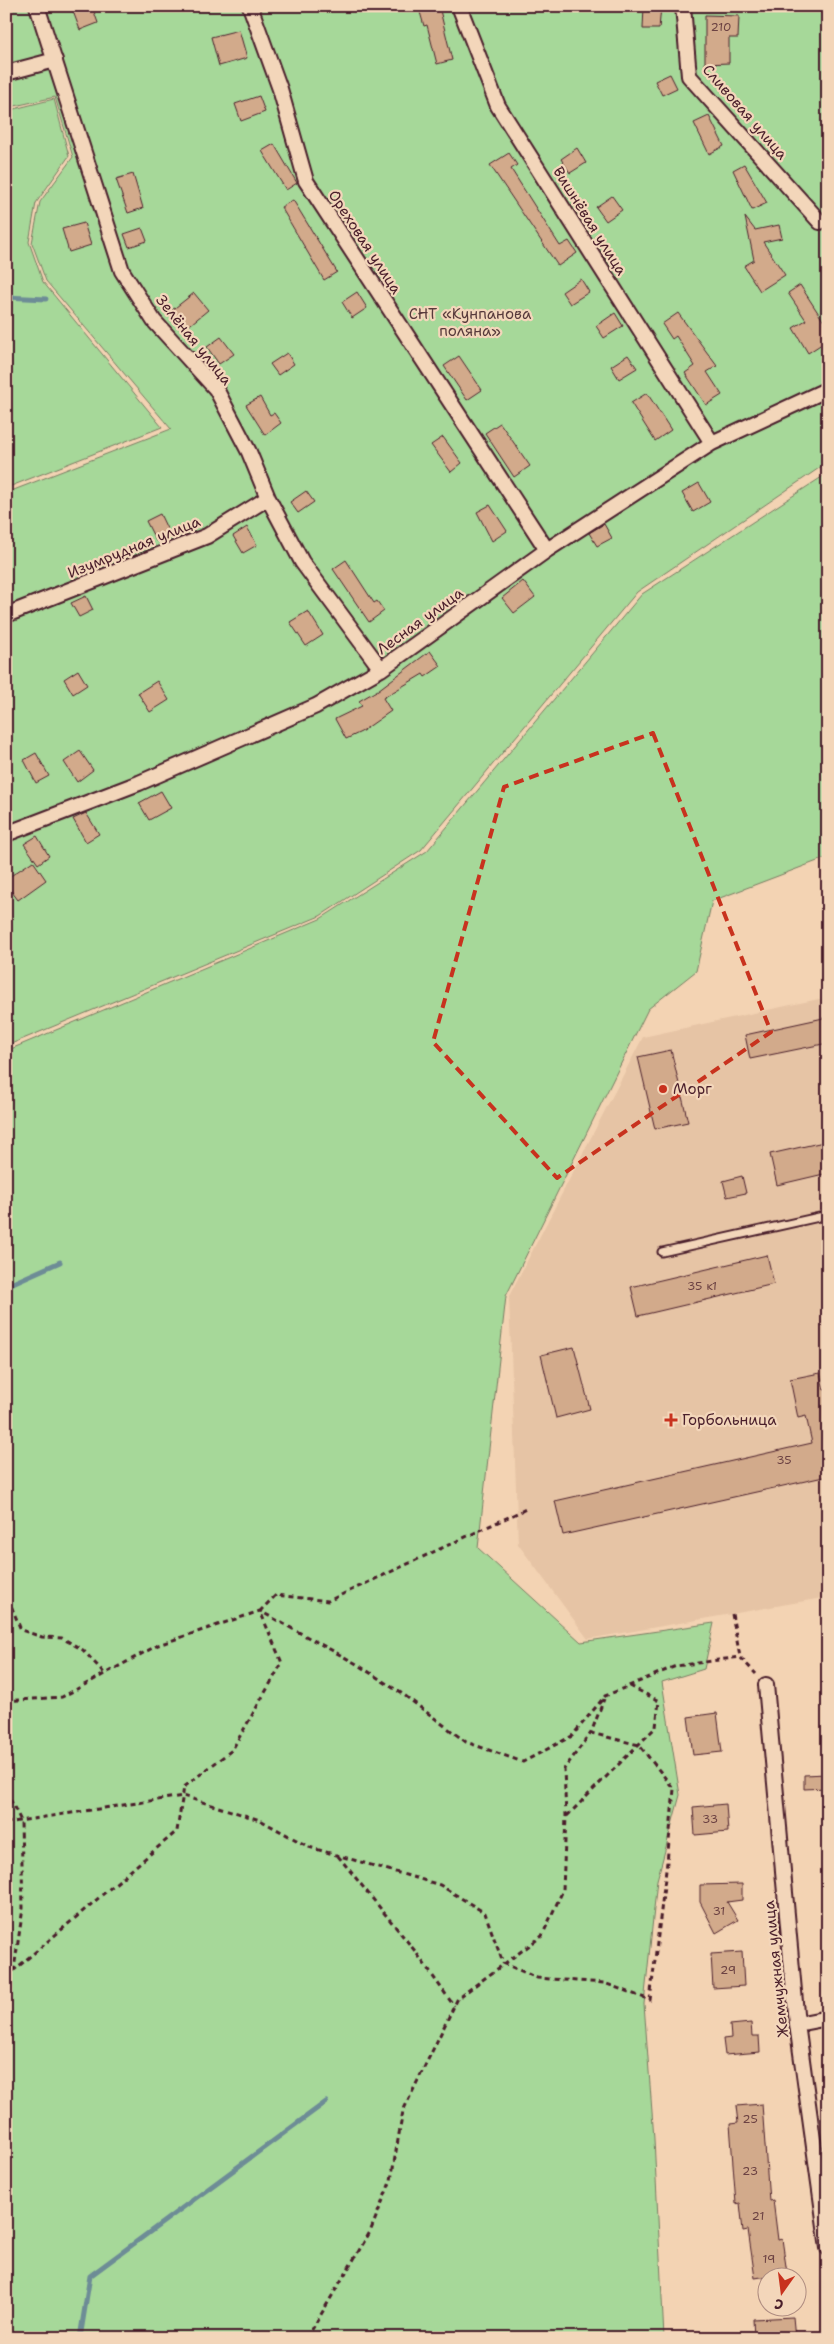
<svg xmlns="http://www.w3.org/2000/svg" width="834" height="2344" font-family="'Shantell Sans',sans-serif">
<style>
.built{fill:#e6c4a5}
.green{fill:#a6d899;stroke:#787c62}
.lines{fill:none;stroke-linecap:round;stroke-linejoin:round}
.stream{stroke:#6d8c96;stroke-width:5}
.building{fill:#d2aa8b;stroke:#4a1f2b}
.service-casing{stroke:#4a1f2b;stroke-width:11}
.minor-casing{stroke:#4a1f2b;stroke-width:18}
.path{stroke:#4a1f2b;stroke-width:3;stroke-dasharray:5 4;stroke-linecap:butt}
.service{stroke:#f3d6ba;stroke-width:7}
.minor{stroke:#f3d6ba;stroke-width:14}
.marked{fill:none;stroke:#c8321e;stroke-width:4;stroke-dasharray:10 6;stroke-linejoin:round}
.poi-dot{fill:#c8321e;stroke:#f3d6ba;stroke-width:2}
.labels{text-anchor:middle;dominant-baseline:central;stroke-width:4.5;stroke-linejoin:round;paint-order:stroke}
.number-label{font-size:12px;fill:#6c4243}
.street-label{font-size:15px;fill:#4a1f2b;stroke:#f3d6ba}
.park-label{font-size:15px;fill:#583b3c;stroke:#f3d6ba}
.poi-label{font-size:15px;fill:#4a1f2b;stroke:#f3d6ba;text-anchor:start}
</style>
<rect width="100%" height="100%" fill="#f3d3b3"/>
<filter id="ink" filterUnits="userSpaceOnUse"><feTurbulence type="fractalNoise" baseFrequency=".02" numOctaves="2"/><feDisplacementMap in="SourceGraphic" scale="10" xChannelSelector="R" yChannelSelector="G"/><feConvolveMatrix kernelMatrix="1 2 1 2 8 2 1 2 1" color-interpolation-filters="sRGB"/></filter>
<g filter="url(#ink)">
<path class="built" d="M828,997V1597L588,1639L518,1544L509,1296L643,1037Z"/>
<path class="green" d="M6,6H828V462L637,592L421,850L320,916L6,1046V493L171,429L46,281L32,243L40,202L73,157L55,97L6,108Z
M54,99L69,156L36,203L29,242L43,282L162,427L6,488V111Z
M828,473V857L712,901L696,971L648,1009L506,1296L478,1548L581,1642L714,1623L704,1669L662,1682L680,1795L657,1880L644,2004L654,2139L664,2338H6V1051L320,919L427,851L642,594Z"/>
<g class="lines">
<path class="stream" d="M6,297L46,299
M6,1286L60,1262
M80,2338L90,2276L326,2102"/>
</g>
<path class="building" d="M71,6H92L98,23L80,30Z
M439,6L452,60L437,64L427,25L424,26L420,12Z
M644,6H661L659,29H643Z
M705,15L739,16L738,38H729V63L705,64Z
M239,30L247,58L219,66L211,37Z
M670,74L677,88L662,95L655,81Z
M259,96L265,112L241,121L235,104Z
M709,116L724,146L709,154L694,123Z
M274,144L297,183L286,190L262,151Z
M577,148L586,163L570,173L561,159Z
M509,153L517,165L511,169L560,246L569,241L577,253L558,266L490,165Z
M744,164L767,203L752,210L733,170Z
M133,174L143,208L128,213L116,179Z
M612,196L622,210L606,221L596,207Z
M293,200L337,272L324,280L281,207Z
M745,217L755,230L779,225L782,238L763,242L785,275L760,291L744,266L754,260Z
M84,223L91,245L69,252L62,229Z
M142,228L147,241L129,247L124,234Z
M581,279L589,292L570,304L562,292Z
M800,285L828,328V340L808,353L793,328L806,320L788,293Z
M357,292L367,308L352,318L342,302Z
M194,293L208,310L186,328L171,311Z
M615,313L623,326L604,338L596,326Z
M678,313L717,366L707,372L722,395L706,405L685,373L695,366L676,336L672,339L662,324Z
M221,337L234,354L219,364L207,347Z
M287,353L294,364L278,375L270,364Z
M628,355L637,368L619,379L611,366Z
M459,356L482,390L467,400L444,366Z
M647,393L671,430L655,441L631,403Z
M260,397L270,415L274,413L281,423L265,435L246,405Z
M500,423L530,466L514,477L485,433Z
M443,437L462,463L451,472L431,445Z
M699,483L710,502L693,512L682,493Z
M306,491L314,502L298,513L290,502Z
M490,505L507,531L492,541L477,512Z
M160,514L170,535L156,541L146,521Z
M604,524L612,538L597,546L589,533Z
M247,527L257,545L243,553L233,536Z
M346,560L374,603L377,601L384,611L369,622L333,569Z
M523,581L535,597L514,613L502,598Z
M86,596L93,610L79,617L71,603Z
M308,611L323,635L306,646L290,622Z
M430,651L441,666L425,677L423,674L383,698L391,711L361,732L346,739L335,719L362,706L359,701L378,690Z
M78,670L87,685L73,694L64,679Z
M157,681L169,700L150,712L138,693Z
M80,751L93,770L77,782L64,762Z
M36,753L49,776L36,783L24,760Z
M161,791L171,808L149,820L139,803Z
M86,813L99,834L86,842L73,819Z
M37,836L49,856L38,864L24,844Z
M33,861L46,880L18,900L6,884V879Z
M828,1017V1043L750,1059L745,1035Z
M671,1050L688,1122L655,1129L638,1057Z
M828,1141V1173L777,1185L770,1154Z
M742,1176L746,1193L727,1197L723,1181Z
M767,1255L774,1284L638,1316L631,1287Z
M574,1347L590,1409L556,1418L541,1355Z
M820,1373L824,1390L828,1389V1476L563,1535L555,1501L812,1443L806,1416L798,1418L790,1379Z
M717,1713L722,1752L693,1755L688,1717Z
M826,1774L827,1788L804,1789V1775Z
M726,1804L728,1832L695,1835L693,1807Z
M742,1884V1900L727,1902L738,1920L716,1933L700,1902V1885Z
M742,1952L744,1986L713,1988L711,1954Z
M751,2023L752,2036H759L760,2052L725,2055L723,2039L731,2038L730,2025Z
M762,2104L769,2201L773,2200L778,2240L782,2239L787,2273L755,2278L748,2230L743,2231L740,2203L736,2204L730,2124L738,2123L736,2106Z
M793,2317L795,2338H754L753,2319Z"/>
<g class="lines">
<g class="service-casing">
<path id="service" d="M662,1252L828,1215"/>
</g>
<g class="minor-casing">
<path id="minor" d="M37,6L122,271L154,321L216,389L249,452L268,498L302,562L381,669
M250,6L280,89L306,181L547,550
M459,6L498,106L712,443
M683,6L689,76L820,222
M6,73L55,60
M6,615L207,536L268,498
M6,834L139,783L316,706L381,669L547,550L712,443L828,389
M766,1685L797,2024L828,2248
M797,2024L828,2018"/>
</g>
<path class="path" d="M6,1600L10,1603L21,1630L42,1637L62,1638L83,1650L105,1674
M732,1614L740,1657L756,1674
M6,1701L62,1697L158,1645L260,1611L355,1663L404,1695L466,1742L523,1762L572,1736L605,1696L676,1666L740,1657
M6,1791L21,1821L23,1908L14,1969
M567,1816L656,1727L659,1701L630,1686
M6,1823L183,1796L260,1820L309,1847L440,1885L485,1913L503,1963L537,1978L604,1983L650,2000L667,1862L674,1789L639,1745L591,1733
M338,1856L415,1951L454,2006
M6,1977L177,1831L184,1787L232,1750L282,1663L260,1611L276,1595L328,1601L528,1508
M307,2338L370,2232L391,2180L403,2111L458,1998L542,1936L563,1890L566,1816L564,1769L591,1733L604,1699"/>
<use href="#service" class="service"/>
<use href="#minor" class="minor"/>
</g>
</g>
<path class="marked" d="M653,733L771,1032L557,1178L433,1042L504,787Z"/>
<g class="poi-dot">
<circle cx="663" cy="1089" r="5"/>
<path d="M668.5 1412.5h5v5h5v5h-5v5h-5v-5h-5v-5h5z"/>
</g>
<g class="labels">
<g class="number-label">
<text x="721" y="27">210</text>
<text x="702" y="1286">35 к1</text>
<text x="784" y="1460">35</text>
<text x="710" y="1819">33</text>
<text x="719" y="1911">31</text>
<text x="728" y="1970">29</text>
<text x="750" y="2119">25</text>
<text x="750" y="2171">23</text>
<text x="758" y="2216">21</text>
<text x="769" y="2259">19</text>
</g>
<g class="street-label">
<text transform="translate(745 112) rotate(49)">Сливовая улица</text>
<text transform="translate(590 221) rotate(58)">Вишнёвая улица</text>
<text transform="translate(365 242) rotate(57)">Ореховая улица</text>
<text transform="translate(194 340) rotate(51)">Зелёная улица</text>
<text transform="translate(134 547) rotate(-22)">Изумрудная улица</text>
<text transform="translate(420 621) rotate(-36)">Лесная улица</text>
<text transform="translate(776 1969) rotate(-96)">Жемчужная улица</text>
</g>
<g class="park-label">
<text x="470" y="314">СНТ «Кунпанова<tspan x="470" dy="17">поляна»</tspan></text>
</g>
<g class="poi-label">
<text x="673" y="1089">Морг</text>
<text x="682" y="1420">Горбольница</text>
</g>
</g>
<rect width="834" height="2344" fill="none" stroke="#f3d6ba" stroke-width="25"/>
<rect x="12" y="12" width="809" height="2319" fill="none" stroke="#4a1f2b" stroke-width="2" filter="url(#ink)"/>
<g transform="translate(782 2292) rotate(194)"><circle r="24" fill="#f3d6ba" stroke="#af8d81"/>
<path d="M0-4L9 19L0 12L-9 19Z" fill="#c8321e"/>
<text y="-8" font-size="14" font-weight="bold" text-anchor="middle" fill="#4a1f2b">С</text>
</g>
</svg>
